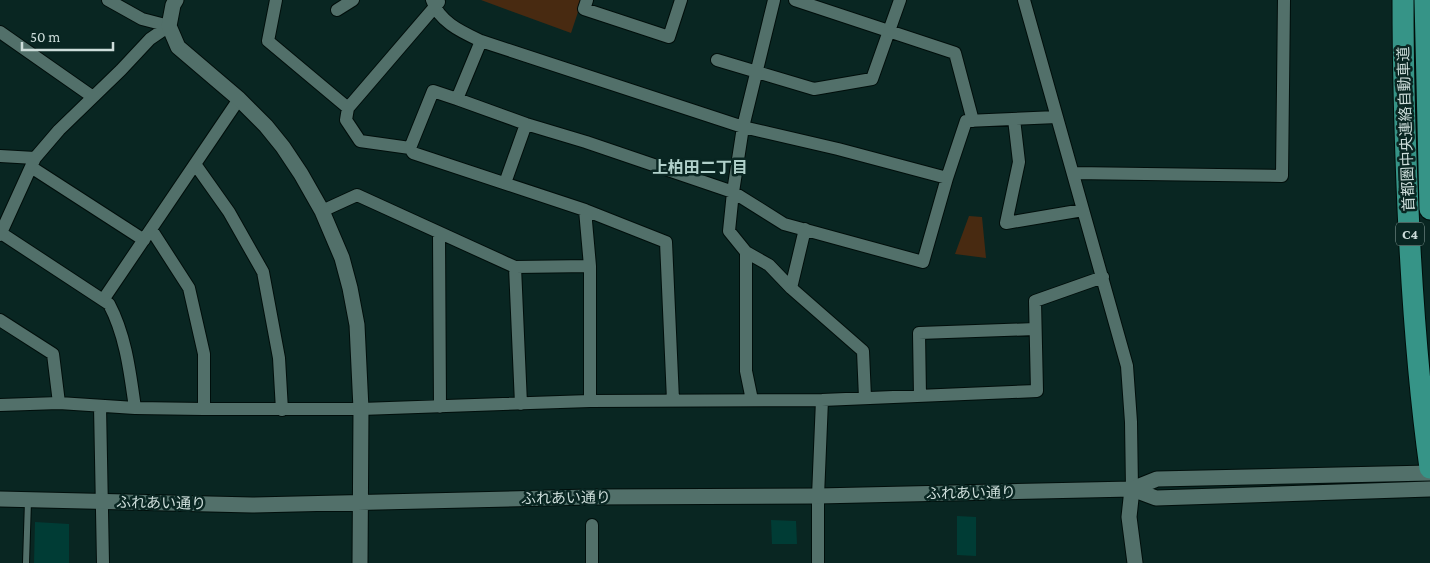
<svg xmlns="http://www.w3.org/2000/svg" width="1430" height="563" font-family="'Crimson Pro','Noto Sans JP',serif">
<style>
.green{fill:#482a11}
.building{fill:#003c35}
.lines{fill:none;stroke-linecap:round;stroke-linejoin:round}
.service-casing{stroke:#000e0b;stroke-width:8}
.minor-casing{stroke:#000e0b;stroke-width:14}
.tertiary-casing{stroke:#000e0b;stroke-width:17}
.motorway-casing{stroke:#000e0b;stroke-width:23}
.service{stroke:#52706a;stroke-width:6}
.minor{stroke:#52706a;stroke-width:12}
.tertiary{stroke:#52706a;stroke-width:15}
.motorway{stroke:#369487;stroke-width:21}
.labels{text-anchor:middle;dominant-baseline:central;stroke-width:5;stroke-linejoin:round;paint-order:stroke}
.shield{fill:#092622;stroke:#92a6a3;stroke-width:1}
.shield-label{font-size:14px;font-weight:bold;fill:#cdddda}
.street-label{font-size:15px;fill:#cdddda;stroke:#092622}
.neighbourhood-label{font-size:16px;font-weight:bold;fill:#b0d0ca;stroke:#092622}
</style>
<rect width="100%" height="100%" fill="#092622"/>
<path class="green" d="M481,0H582L571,33Z
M969,216L982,217L986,258L955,254Z"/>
<path class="building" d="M957,516L976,517V556L957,555Z
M771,520L796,521L797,544H772Z
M35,522L69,524V563H34Z"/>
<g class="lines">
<g class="service-casing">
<path id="service" d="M26,563L28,501"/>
</g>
<g class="minor-casing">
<path id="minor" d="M108,0L142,19L169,26
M276,0L268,41L348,108
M432,0C439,22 462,32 481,41L743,127L838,149L947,178L966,121L1057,117
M587,0L584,9L669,37L681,0
M795,0L955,53L973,121
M1024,0L1127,366L1131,422L1132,489
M337,10L353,0
M0,32L93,97
M481,41L457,99L433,91L410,148L413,153L585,210L590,266V401
M717,60L814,89L872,79L900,0
M457,99L526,124L586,142L733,192L784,224L923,262L947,178
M1014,119L1019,162L1006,223L1083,210
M410,148L360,141L346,120L348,108L439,2
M0,156L35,158
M195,164L229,212L263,272L279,358L282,410
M31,167L144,240
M1073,173L1282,176L1284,0
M505,183L526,124
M585,210L666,242L673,400
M322,211L357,195L515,267L590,266
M151,229L189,288L204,354V409
M1,233L109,304C126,336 130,373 135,408
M439,233L440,407
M0,235L35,158L59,130L121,70L150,39L169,26
M746,252L769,265L791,288L863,351L865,398
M515,267L521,404
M791,288L805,229
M103,300L239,99
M0,320L53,354L59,403
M920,396L919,333L1035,329
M752,400L746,371V252L729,231L733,192L743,127L774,0
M0,405L59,403L135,408L204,409H361L590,401L822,400L1037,391L1035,301L1103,277
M100,406L103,563
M592,525V563
M818,563V496L822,400"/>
</g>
<g class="tertiary-casing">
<path id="tertiary" d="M176,0L173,5L169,26L178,47L239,99L266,126L283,147L301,174L322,211L342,258L350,288L357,325L361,409L360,563
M1132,489L1156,498L1430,489
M1132,489L1129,517L1135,563
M0,499L252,505L590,497L818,496L1132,489L1157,479L1430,473"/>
</g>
<g class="motorway-casing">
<path id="motorway" d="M1403,0C1403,70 1405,140 1408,209C1412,296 1418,382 1430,468
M1425,0L1430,209"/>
</g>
<use href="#service" class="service"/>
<use href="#minor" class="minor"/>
<use href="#tertiary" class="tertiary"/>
<use href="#motorway" class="motorway"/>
</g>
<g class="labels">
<rect class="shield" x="1396" y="222.5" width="28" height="23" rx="4"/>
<g class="shield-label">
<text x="1410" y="234">C4</text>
</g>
<g class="street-label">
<text transform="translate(1406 129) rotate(-92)">首都圏中央連絡自動車道</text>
<text transform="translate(971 493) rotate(-1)">ふれあい通り</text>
<text transform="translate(566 498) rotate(-1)">ふれあい通り</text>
<text transform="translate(161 503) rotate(1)">ふれあい通り</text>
</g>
<g class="neighbourhood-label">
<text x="700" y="167">上柏田二丁目</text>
</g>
</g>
<path d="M22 42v8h91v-8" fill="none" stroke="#cdddda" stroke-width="2.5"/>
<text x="30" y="42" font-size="15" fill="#cdddda" stroke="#092622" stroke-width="4" paint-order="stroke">50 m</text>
</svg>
